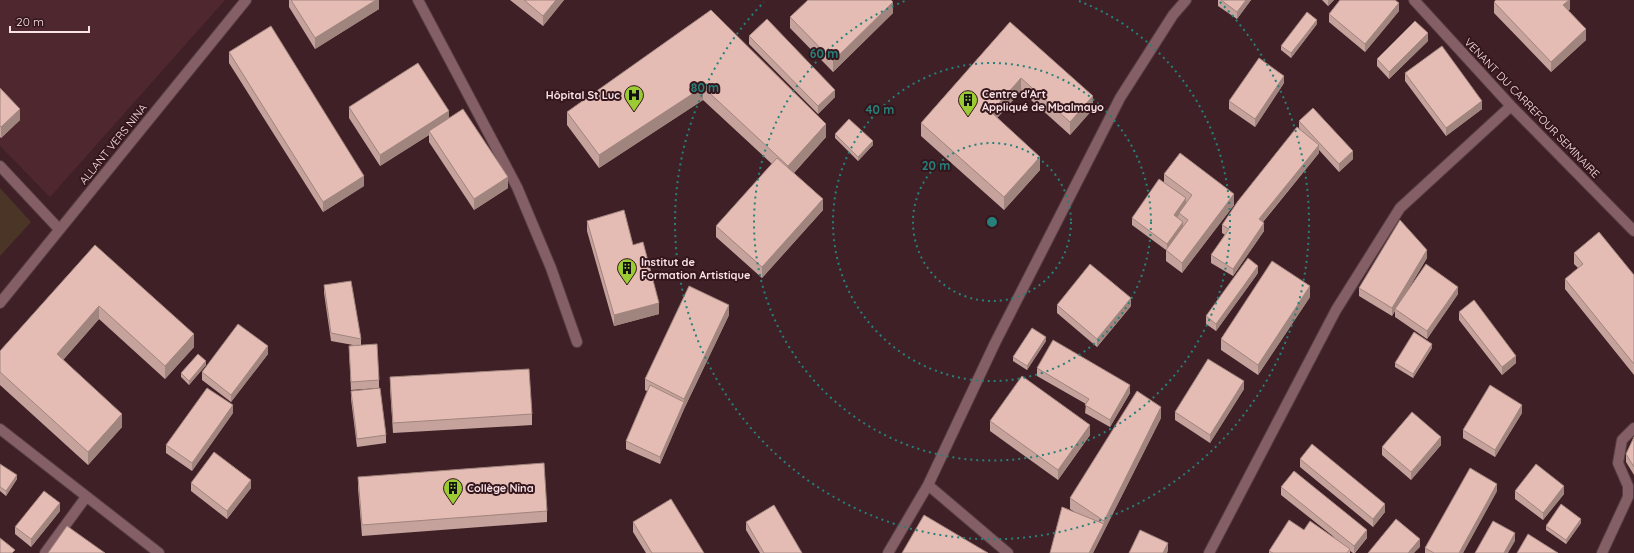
<svg xmlns="http://www.w3.org/2000/svg" width="1634" height="553" font-family="Quicksand,sans-serif">
<style>
.built{fill:#4e272f}
.green{fill:#4a3527}
.lines{fill:none;stroke-linecap:round;stroke-linejoin:round}
.minor-casing{stroke:#573d43;stroke-width:12}
.minor{stroke:#845f65;stroke-width:10}
.wall{fill:#c5a29b}
.shaded-wall{fill:#a0847e}
.building{fill:#e5bcb4;stroke:#a0847e}
.ring{fill:none;stroke:#26817a;stroke-width:2;stroke-dasharray:2 4}
.labels{text-anchor:middle;dominant-baseline:central;stroke-width:4;stroke-linejoin:round;paint-order:stroke}
.poi-label{font-size:11px;font-weight:bold;fill:#f9e3e6;stroke:#34161c;text-anchor:start}
.street-label{font-size:11px;fill:#f9e3e6;stroke:#34161c}
.centre{fill:#26817a;stroke:#34161c;stroke-width:2}
.ring-label{font-size:12px;text-anchor:middle;font-weight:bold;fill:#26817a;stroke:#34161c;stroke-width:4;stroke-linejoin:round;paint-order:stroke}
</style>
<rect width="100%" height="100%" fill="#3f2026"/>
<path class="built" d="M0,0H225L50,197L0,146Z"/>
<path class="green" d="M0,188L31,222L0,256Z"/>
<g class="lines">
<g class="minor-casing">
<path id="minor" d="M418,0L517,187L551,268L577,342
M1414,0L1511,106L1634,231
M0,166L59,229
M0,303L246,0
M0,429L159,553
M928,485L1008,553
M45,553L86,497
M888,553L928,485L995,343L1120,98L1173,15L1186,0
M1209,553L1336,310L1400,208L1511,106
M1602,553L1628,497V486L1618,463L1622,440L1634,428"/>
</g>
<use href="#minor" class="minor"/>
</g>
<path class="wall" d="M289,0H379V9L315,49L289,7Z
M510,0H564L543,26Z
M1218,0H1251L1237,19L1218,6Z
M1322,0H1334L1328,6Z
M1570,0V9L1568,11L1586,40L1551,72L1494,13V2Z
M711,10L826,137L794,173L823,210L762,278L716,237V226L772,164L703,100L599,168L567,125V112Z
M1399,11L1365,52L1329,22V14Z
M893,13L833,72L790,28V17Z
M1010,22L1093,109L1070,135L1021,91L997,118L1040,170L1004,210L921,136V123Z
M1317,24L1291,58L1281,50V46Z
M749,36L835,97L818,114L749,44Z
M1428,41L1389,79L1377,66V59Z
M229,52L364,186L323,212L229,63Z
M1405,73L1482,109L1446,136L1405,81Z
M1284,83L1255,127L1229,109V101Z
M0,88L20,120L1,138L0,137Z
M349,107L449,118L508,188L474,210L429,142V135L380,166L349,118Z
M1299,121L1353,159L1339,172L1319,150V153L1263,222L1264,231L1233,276L1211,263V255L1225,235L1222,233V225L1301,131L1299,128Z
M835,134L873,145L858,161L835,138Z
M1164,174L1234,205L1182,273L1166,261V250L1132,225V218L1164,182Z
M587,221L633,245L659,314L614,326L587,231Z
M95,245L194,347L165,379L99,319L63,360L122,427L88,465L0,385V351Z
M1574,253L1634,275V375L1565,289V279L1578,268L1574,264Z
M1427,258L1403,298L1458,294L1427,339L1395,317V311L1392,316L1359,296V288Z
M1258,273L1216,331L1206,324V316Z
M324,285L361,339V345L379,380V388L351,390L349,346L353,345L331,341L324,293Z
M1310,297L1258,375L1221,350V339Z
M1057,305L1131,306L1097,347L1057,313Z
M1459,312L1516,363L1502,375L1459,320Z
M729,315L684,409L660,464L626,449V441L648,392L645,390V379Z
M1046,341L1027,370L1013,361V357Z
M1432,348L1413,378L1395,367V363Z
M268,354L231,402L202,380V372Z
M206,365L189,385L181,377V373Z
M1037,368L1130,393L1110,427L1085,413L1086,404L1037,376Z
M390,377L532,414V425L393,433L390,388Z
M1244,389L1210,443L1175,420V412Z
M351,391L386,435V443L357,447L351,399Z
M233,413L192,471L166,453V445Z
M1522,413L1495,457L1463,438V430Z
M1161,418L1093,553H1050L1076,513L1070,509V498Z
M990,421L1090,435L1058,480L990,431Z
M1634,437V475L1626,462V454Z
M1441,445L1411,480L1382,455V447Z
M1300,459L1385,512L1373,527L1300,467Z
M0,464L17,479L6,496L0,491Z
M358,477L547,511V522L362,536L358,488Z
M191,483L251,488L227,519L191,491Z
M1281,487L1367,538L1355,553H1353L1350,551V553H1269V551L1304,530L1334,537L1281,495Z
M1497,491L1463,553H1425V548Z
M1515,491L1564,494L1543,520L1515,499Z
M60,511L31,547L15,534V527Z
M633,522L704,553H646L633,532Z
M746,522L802,553H760L746,530Z
M1581,523L1566,544L1546,530V526Z"/>
<path class="shaded-wall" d="M376,0H379V9L315,49V38Z
M556,0H564L543,26V16Z
M1246,0H1251L1237,19V12Z
M1328,0H1334L1328,6Z
M1569,0H1570V9L1563,16V5Z
M893,2V13L833,72V61Z
M1399,3V11L1365,52V44Z
M1317,20V24L1291,58V53Z
M1586,29V40L1551,72V62Z
M1428,33V41L1389,79V72Z
M1284,76V83L1255,127V119Z
M1021,78V91L991,125V112Z
M703,87V100L599,168V155Z
M835,90V97L818,114V106Z
M1093,96V109L1070,135V122Z
M1482,101V109L1446,136V128Z
M20,109V120L1,138V127Z
M449,111V122L429,131V135L380,166V155Z
M826,124V137L788,179V166Z
M873,141V145L858,161V157Z
M1319,145V153L1259,226V219Z
M1353,151V159L1339,172V164Z
M1040,157V170L1004,210V197Z
M364,176V186L323,212V202Z
M508,177V188L474,210V199Z
M1234,194V205L1182,273V263Z
M1186,198V206L1179,213V215L1174,223V215Z
M823,199V210L762,278V267Z
M1183,222V229L1167,251V244Z
M1264,223V231L1233,276V269Z
M1427,250V258L1396,309H1395V311L1392,316V308Z
M1258,266V273L1216,331V324Z
M1310,286V297L1258,375V365Z
M1458,287V294L1427,339V331Z
M1131,298V306L1097,347V339Z
M659,303V314L614,326V315Z
M729,305V315L684,409L660,464V457L684,402V399Z
M99,306V319L57,367V354Z
M194,334V347L165,379V366Z
M1046,337V341L1027,370V366Z
M1432,344V348L1413,378V374Z
M268,346V354L231,402V395Z
M1516,356V363L1502,375V367Z
M206,361V365L189,385V381Z
M1244,381V389L1210,443V435Z
M1130,385V393L1110,427V420Z
M233,405V413L192,471V463Z
M1522,405V413L1495,457V450Z
M1161,407V418L1093,553H1089L1104,524V521Z
M122,414V427L88,465V452Z
M1090,425V435L1058,480V470Z
M1441,437V445L1411,480V472Z
M17,475V479L6,496V491Z
M251,480V488L227,519V511Z
M1497,484V491L1463,553H1459Z
M1564,486V494L1543,520V513Z
M60,503V511L31,547V539Z
M1385,504V512L1373,527V519Z
M1581,519V523L1566,544V540Z
M1367,530V538L1354,553V546Z
M1515,533V541L1508,553H1504Z
M1420,539V547L1414,553H1408Z
M1168,543V551L1167,553H1163Z"/>
<path class="building" d="M291,0H376L315,38Z
M524,0H556L543,16Z
M808,0H891L893,2L833,61L790,17Z
M1221,0H1246L1237,12Z
M1340,0H1395L1399,3L1365,44L1329,14Z
M1496,0H1569L1563,5L1586,29L1551,62L1494,2Z
M711,10L826,124L788,166L703,87L599,155L567,112Z
M1307,12L1317,20L1291,53L1281,46Z
M767,19L835,90L818,106L749,36Z
M1415,21L1428,33L1389,72L1377,59Z
M1010,22L1093,96L1070,122L1021,78L991,112L1040,157L1004,197L921,123Z
M271,26L364,176L323,202L229,52Z
M1442,46L1482,101L1446,128L1405,73Z
M1259,58L1284,76L1255,119L1229,101Z
M418,63L449,111L380,155L349,107Z
M0,88L20,109L1,127L0,126Z
M1313,108L1353,151L1339,164L1299,121Z
M463,109L508,177L474,199L429,131Z
M849,119L873,141L858,157L835,134Z
M1297,127L1319,145L1259,219L1264,223L1233,269L1211,255L1229,229L1222,225L1238,201Z
M1180,153L1234,194L1182,263L1166,250L1188,220L1179,213L1192,195L1164,174Z
M777,158L823,199L762,267L716,226Z
M1159,179L1186,198L1174,215L1183,222L1167,244L1132,218Z
M624,210L633,245L643,242L659,303L614,315L587,221Z
M1400,220L1427,250L1392,308L1359,288Z
M1599,232L1634,275V364L1565,279L1583,264L1574,253Z
M95,245L194,334L165,366L99,306L57,354L122,414L88,452L0,372V351Z
M1248,258L1258,266L1216,324L1206,316Z
M1272,261L1310,286L1258,365L1221,339Z
M1090,264L1131,298L1097,339L1057,305Z
M1426,264L1458,287L1427,331L1395,309Z
M351,281L361,339L331,333L324,285Z
M689,286L729,305L684,399L645,379Z
M1474,300L1516,356L1502,367L1459,312Z
M238,324L268,346L231,395L202,372Z
M1032,328L1046,337L1027,366L1013,357Z
M1414,332L1432,344L1413,374L1395,363Z
M1053,340L1130,385L1110,420L1085,405L1089,399L1037,368Z
M377,344L379,380L351,382L349,346Z
M198,354L206,361L189,381L181,373Z
M1208,359L1244,381L1210,435L1175,412Z
M529,369L532,414L393,423L390,377Z
M1022,376L1090,425L1058,470L990,421Z
M650,385L684,402L660,457L626,441Z
M1490,385L1522,405L1495,450L1463,430Z
M207,388L233,405L192,463L166,445Z
M380,388L386,435L357,439L351,391Z
M1137,391L1161,407L1104,521L1070,498Z
M1412,412L1441,437L1411,472L1382,447Z
M1634,437V467L1626,454Z
M1312,444L1385,504L1373,519L1300,459Z
M214,452L251,480L227,511L191,483Z
M544,463L547,511L362,525L358,477Z
M0,464L17,475L6,491L0,487Z
M1536,464L1564,486L1543,513L1515,491Z
M1470,468L1497,484L1459,553H1434L1425,548Z
M1294,471L1367,530L1354,546L1281,487Z
M44,491L60,503L31,539L15,527Z
M671,499L704,553H652L633,522Z
M1561,504L1581,519L1566,540L1546,526Z
M774,505L802,553H764L746,522Z
M1062,507L1104,524L1089,553H1050Z
M924,515L988,553H902Z
M1396,519L1420,539L1408,553H1368Z
M1289,520L1304,530L1310,521L1350,549L1347,553H1273L1269,551Z
M1493,521L1515,533L1504,553H1475Z
M67,526L105,553H48Z
M1140,530L1168,543L1163,553H1129Z
M1528,534L1558,553H1517Z
M0,538L15,550L12,553H0Z"/>
<g class="ring">
<circle cx="992" cy="222" r="79"/>
<circle cx="992" cy="222" r="159"/>
<path d="M1079 1A238 238 0 1 1 905 1"/>
<path d="M1220 2A317 317 0 1 1 764 2"/>
</g>
<defs>
<g id="hospital-pin" transform="scale(1)"><path d="M0 17L-7.5 6A9.5 9.5 0 1 1 7.5 6Z" fill="#9bcb33" stroke="#34161c"/><path d="M-5-5h3v3.5h4V-5h3V5h-3V1.5h-4V5h-3Z" fill="#111"/></g>
<g id="building-pin" transform="scale(1)"><path d="M0 17L-7.5 6A9.5 9.5 0 1 1 7.5 6Z" fill="#9bcb33" stroke="#34161c"/><path d="M-4-6H4V6H1V3H-1V6H-4ZM-2.5-4.3h1.7v1.8h-1.7ZM.8-4.3h1.7v1.8H.8ZM-2.5-1h1.7V.8h-1.7ZM.8-1h1.7V.8H.8Z" fill="#111"/></g>
</defs>
<g fill-rule="evenodd">
<use href="#hospital-pin" x="634" y="95"/>
<use href="#building-pin" x="968" y="100"/>
<use href="#building-pin" x="627" y="268"/>
<use href="#building-pin" x="453" y="488"/>
</g>
<g class="labels">
<g class="poi-label">
<text x="982" y="94">Centre d'Art<tspan x="982" dy="13">Appliqué de Mbalmayo</tspan></text>
<text x="620" y="95" text-anchor="end">Hôpital St Luc</text>
<text x="641" y="262">Institut de<tspan x="641" dy="13">Formation Artistique</tspan></text>
<text x="467" y="488">Collège Nina</text>
</g>
<g class="street-label">
<text transform="translate(1532 108) rotate(46)">VENANT DU CARREFOUR SEMINAIRE</text>
<text transform="translate(113 144) rotate(-51)">ALLANT VERS NINA</text>
</g>
</g>
<circle cx="992" cy="222" r="6" class="centre"/>
<g class="ring-label">
<text x="824" y="58">60 m</text>
<text x="705" y="92">80 m</text>
<text x="880" y="114">40 m</text>
<text x="936" y="170">20 m</text>
</g>
<path d="M10 26v6h79v-6" fill="none" stroke="#f9e3e6" stroke-width="2"/>
<text x="16" y="26" font-size="12" fill="#f9e3e6" stroke="#34161c" stroke-width="3" paint-order="stroke">20 m</text>
</svg>
